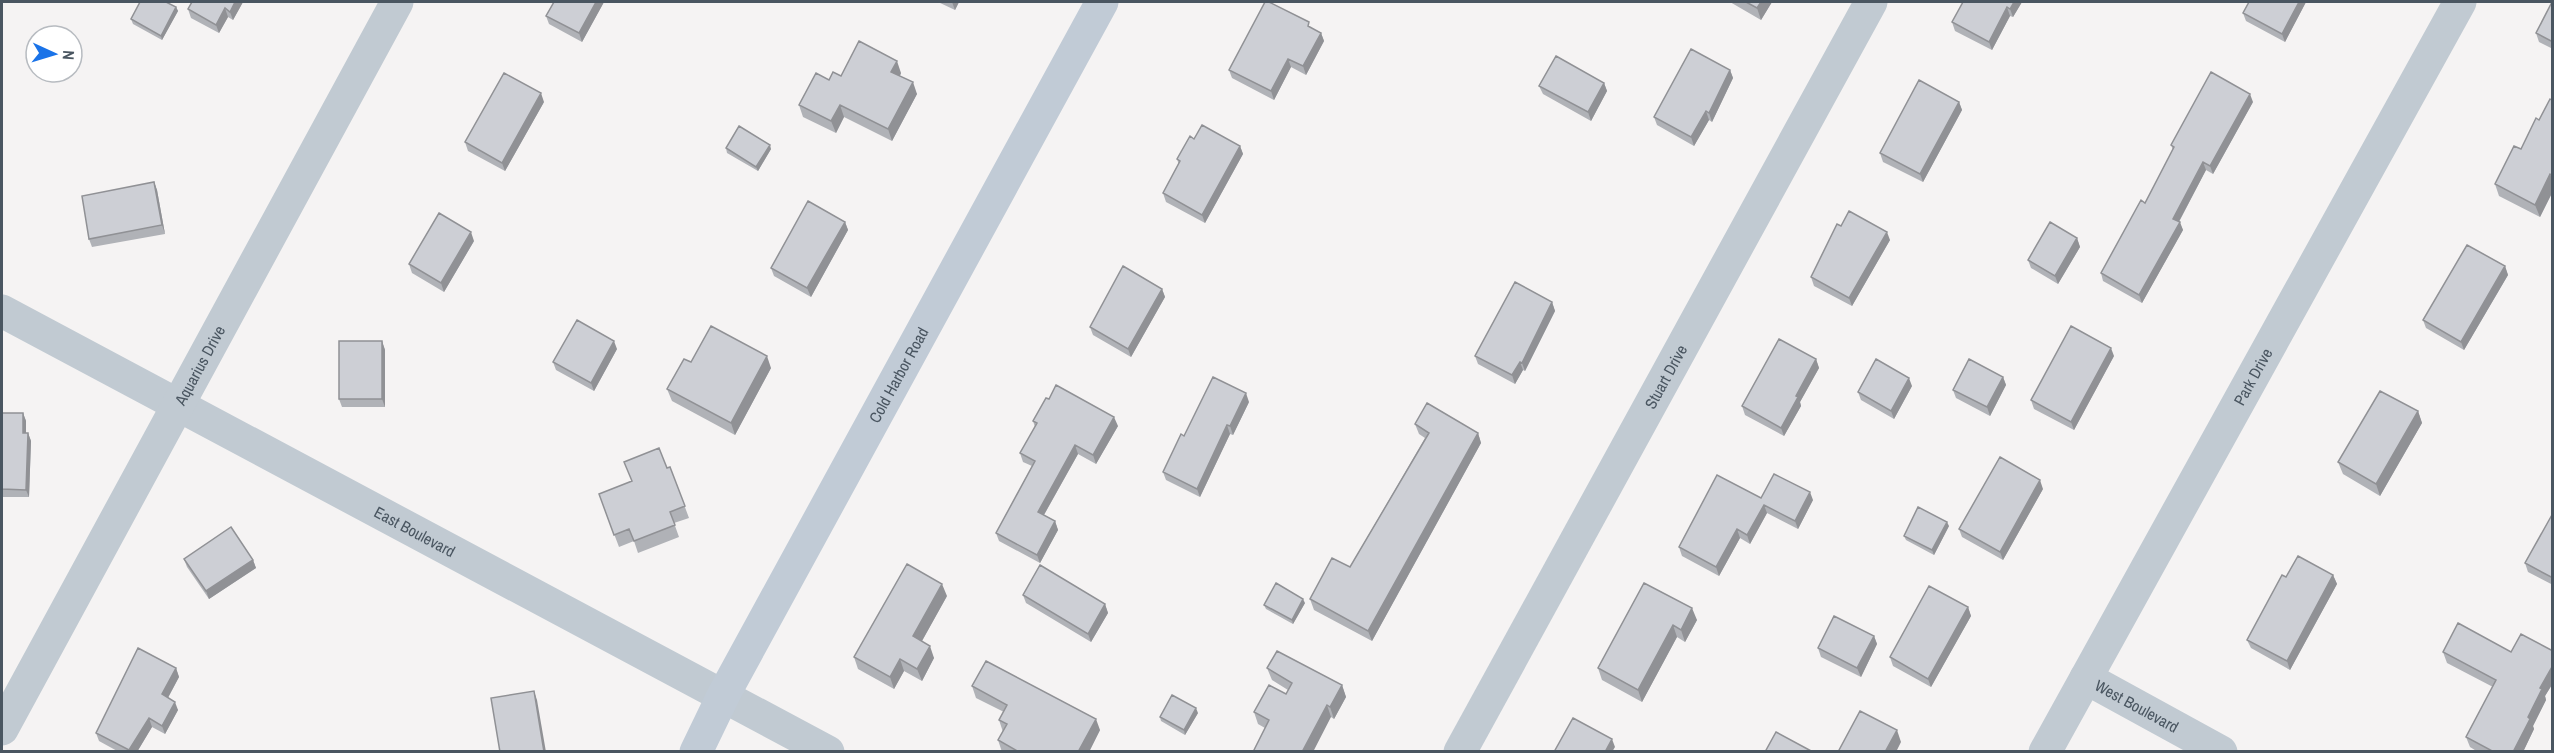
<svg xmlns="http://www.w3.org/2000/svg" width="2554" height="753" font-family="'Archivo Narrow',sans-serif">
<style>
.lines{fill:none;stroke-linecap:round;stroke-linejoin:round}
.street{stroke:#c1cad2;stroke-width:33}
.secondary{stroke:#c1cbd6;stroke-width:33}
.wall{fill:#b0b2b7}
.shaded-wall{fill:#909195}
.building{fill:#cdcfd5;stroke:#909195;stroke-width:1.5}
.labels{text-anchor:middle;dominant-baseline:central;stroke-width:4.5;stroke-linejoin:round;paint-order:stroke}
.street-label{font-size:16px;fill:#4a5661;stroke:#fff}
</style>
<rect width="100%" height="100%" fill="#f5f3f3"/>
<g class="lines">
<g class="street">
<path id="s1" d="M2,311L828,752"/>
<path id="s2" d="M2086,678L2221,752"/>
<path id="s3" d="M2,729L397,2"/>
<path id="s4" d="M1460,752L1871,2"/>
<path id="s5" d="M2045,752L2460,2"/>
</g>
<path class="secondary" id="s6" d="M696,752L724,694L1102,2"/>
</g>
<path class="wall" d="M243,2L233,20L228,17L219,33L191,18L188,9Z
M554,2H604L582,42L549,24L546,16Z
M938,2H959L955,10Z
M1730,2H1772L1761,20Z
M2022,2L2013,17L2010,16L1992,50L1955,31L1952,22Z
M2306,2L2285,42L2246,21L2243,13Z
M2553,2V49L2539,42L2536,33Z
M176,7L178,11L162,40L133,24L131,19Z
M1311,28L1321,33L1324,41L1306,75L1291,67L1274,100L1232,78L1229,70Z
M1730,70L1733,78L1712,122L1709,120L1694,146L1657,125L1654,117Z
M901,73L900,76L917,94L892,141L844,117L836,133L803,117L799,105L829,80L841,76Z
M1604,83L1607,91L1591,121L1543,94L1539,86Z
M2553,101V191L2540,217L2499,196L2495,184L2521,149Z
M544,102L505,171L468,151L465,142Z
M1959,102L1962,110L1923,182L1883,162L1880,153Z
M2253,102L2213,174L2206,170L2179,222L2183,230L2142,303L2103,281L2101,273L2145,203L2173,150L2171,145Z
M1194,139L1240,146L1243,154L1205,223L1166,202L1163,193L1179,165L1177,159Z
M726,148L771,149L758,171L727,153Z
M154,182L157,190L165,234L92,247L89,239Z
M845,222L848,230L811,297L774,276L771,268Z
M1841,226L1890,240L1852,306L1814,286L1811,277Z
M2077,238L2080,247L2058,284L2031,268L2028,260Z
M474,241L444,292L412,273L409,264Z
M2505,266L2508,275L2464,350L2426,328L2423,320Z
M1162,289L1165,297L1131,357L1093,335L1090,327Z
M1552,302L1555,311L1525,371L1523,370L1515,384L1478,364L1475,356Z
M382,341L385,350V407H342L339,399Z
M617,349L594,391L556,370L553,362Z
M2114,356L2074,430L2034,409L2031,400Z
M1816,359L1819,368L1800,402L1801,406L1784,436L1745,415L1742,406Z
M691,362L771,368L735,435L672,401L667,389Z
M2003,377L2006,385L1990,416L1956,398L1953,390Z
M1912,386L1894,419L1861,400L1858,392Z
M1249,402L1233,435L1230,434L1200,497L1166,480L1163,472L1184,436Z
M2418,411L2422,423L2380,496L2343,474L2338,462Z
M2,413H23L26,421V433H28L31,441L29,497H2Z
M1033,421L1118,426L1096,464L1078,454L1044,515L1055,521L1058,530L1040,563L999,541L996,533L1032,466L1023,462L1020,453L1035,427Z
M1415,424L1478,433L1481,443L1372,641L1314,610L1310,599L1350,567L1425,438L1419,434Z
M670,467L689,518L674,523L679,537L638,553L634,541L619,547L599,494Z
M2043,489L2003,560L1962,537L1959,529Z
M1761,498L1813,500L1798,529L1767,513L1750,544L1740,538L1719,576L1682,556L1679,547Z
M2553,513V585L2528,572L2525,563Z
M1949,526L1934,555L1906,540L1904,536Z
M184,559L253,560L256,568L209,599L187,567Z
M2333,575L2337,584L2290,670L2251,648L2247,640L2286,577Z
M1644,583L1697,620L1685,642L1677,637L1642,702L1602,680L1598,668Z
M1023,595L1105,604L1108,613L1091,642L1026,603Z
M947,596L922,641L934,658L922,681L904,671L894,689L858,669L854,657Z
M1305,603L1293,624L1266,609L1264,605Z
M1968,607L1971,616L1931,687L1893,666L1890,657Z
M1874,636L1877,644L1861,677L1821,657L1818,648Z
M2553,651V683L2545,696L2546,700L2533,726L2534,729L2523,752H2478L2470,747L2466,737L2493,687L2447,663L2443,652Z
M176,668L179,677L168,698L178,710L165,734L152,727L137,752H119L99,741L96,733Z
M1267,668L1342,685L1346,697L1334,719L1331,717L1265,728L1258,724L1254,712L1286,694L1288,690L1272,680Z
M972,686L1100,730L1089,752H1002L998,740L1003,732L999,720L1004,712L976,698Z
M1198,713L1185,735L1161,721L1160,717Z"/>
<path class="shaded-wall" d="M235,2H243L233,20L230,12Z
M596,2H604L582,42L579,33Z
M952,2H959L955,10Z
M1761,2H1772L1761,20L1757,8Z
M2014,2H2022L2013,17L2010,9Z
M2299,2H2306L2285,42L2282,34Z
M176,7L178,11L162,40L161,36Z
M2007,7L2010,16L1992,50L1989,42Z
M225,8L228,17L219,33L216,25Z
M1321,33L1324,41L1306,75L1303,66Z
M1288,59L1291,67L1274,100L1271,91Z
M897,61L901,73L896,84L891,72Z
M1730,70L1733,78L1712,122L1709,113Z
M913,82L917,94L892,141L888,129Z
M1604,83L1607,91L1591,121L1588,112Z
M541,93L544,102L505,171L502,163Z
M2250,94L2253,102L2213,174L2210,166Z
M1959,102L1962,110L1923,182L1920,174Z
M840,105L844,117L836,133L831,121Z
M1706,111L1709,120L1694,146L1691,137Z
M770,145L771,149L758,171L756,167Z
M1240,146L1243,154L1205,223L1202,215Z
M2203,162L2206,170L2176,227L2173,219Z
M2550,174L2553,181V191L2540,217L2535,205Z
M154,182L157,190L165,234L162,225Z
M845,222L848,230L811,297L807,288Z
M2180,222L2183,230L2142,303L2139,295Z
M471,232L474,241L444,292L441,283Z
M1887,232L1890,240L1852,306L1849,298Z
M2077,238L2080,247L2058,284L2055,276Z
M2505,266L2508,275L2464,350L2461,342Z
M1162,289L1165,297L1131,357L1128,349Z
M1552,302L1555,311L1525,371L1522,363Z
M382,341L385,350V407L382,399Z
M614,341L617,349L594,391L591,383Z
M2111,348L2114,356L2074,430L2071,422Z
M767,356L771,368L735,435L731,423Z
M1816,359L1819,368L1800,402L1801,406L1784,436L1781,428L1796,396Z
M1520,362L1523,370L1515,384L1512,375Z
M2003,377L2006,385L1990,416L1987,407Z
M1909,378L1912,386L1894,419L1891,411Z
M1246,393L1249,402L1233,435L1230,426Z
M2418,411L2422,423L2380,496L2376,484Z
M23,413L26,421V440L23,433Z
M1114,417L1118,426L1096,464L1093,455Z
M1227,425L1230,434L1200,497L1197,489Z
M28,433L31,441L29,497L26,490Z
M1478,433L1481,443L1372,641L1368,631Z
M1075,445L1078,454L1041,520L1038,512Z
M2040,480L2043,489L2003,560L2000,552Z
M1810,492L1813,500L1798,529L1795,521Z
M1764,505L1767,513L1750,544L1747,535Z
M1055,521L1058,530L1040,563L1037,555Z
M1947,522L1949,526L1934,555L1932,550Z
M1737,529L1740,538L1719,576L1716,567Z
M253,560L256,568L209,599L206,591Z
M2333,575L2337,584L2290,670L2287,661Z
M942,584L947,596L918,648L913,636Z
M1303,599L1305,603L1293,624L1292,620Z
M1105,604L1108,613L1091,642L1088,634Z
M1968,607L1971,616L1931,687L1928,679Z
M1692,608L1697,620L1685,642L1681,630Z
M1673,625L1677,637L1642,702L1638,690Z
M1874,636L1877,644L1861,677L1857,668Z
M930,646L934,658L922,681L917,669Z
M900,659L904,671L894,689L890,677Z
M2553,665V683L2545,696L2546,700L2533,726L2534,729L2523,752H2513L2540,688Z
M176,668L179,677L165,703L162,694Z
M1342,685L1346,697L1334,719L1330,707Z
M534,691L537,700L546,752H544Z
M175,702L178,710L165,734L162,726Z
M1327,705L1331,717L1313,752H1302Z
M1196,708L1198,713L1185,735L1184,730Z
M149,718L152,727L137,752H130L129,750Z
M1096,719L1100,730L1089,752H1078Z
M1897,730L1901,742L1896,752H1885Z
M1612,739L1615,747L1612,752H1605Z"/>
<path class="building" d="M140,2H166L176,7L161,36L131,19Z
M192,2H235L230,12L225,8L216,25L188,9Z
M554,2H596L579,33L546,16Z
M1265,2H1269L1309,22L1308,26L1321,33L1303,66L1288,59L1271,91L1229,70Z
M1746,2H1761L1757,8Z
M1963,2H2014L2010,9L2007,7L1989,42L1952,22Z
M2249,2H2299L2282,34L2243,13Z
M2552,2H2553V42L2536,33Z
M859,41L897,61L891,72L913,82L888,129L840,105L831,121L799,105L816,73L829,80L833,72L841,76Z
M1691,49L1730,70L1709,113L1706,111L1691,137L1654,117Z
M1556,56L1604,83L1588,112L1539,86Z
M2211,72L2250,94L2210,166L2203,162L2173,219L2180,222L2139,295L2101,273L2141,200L2145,203L2174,147L2171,145Z
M504,73L541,93L502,163L465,142Z
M1919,80L1959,102L1920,174L1880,153Z
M2550,99L2553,101V176L2550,174L2535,205L2495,184L2514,146L2521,149L2536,118L2539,120Z
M1202,125L1240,146L1202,215L1163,193L1180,161L1177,159L1190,136L1194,139Z
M739,126L770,145L756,167L726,148Z
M154,182L162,225L89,239L82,196Z
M808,201L845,222L807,288L771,268Z
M1849,211L1887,232L1849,298L1811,277L1837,224L1841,226Z
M439,213L471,232L441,283L409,264Z
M2050,222L2077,238L2055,276L2028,260Z
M2467,245L2505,266L2461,342L2423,320Z
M1123,266L1162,289L1128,349L1090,327Z
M1515,282L1552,302L1522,363L1520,362L1512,375L1475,356Z
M577,320L614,341L591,383L553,362Z
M711,326L767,356L731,423L667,389L684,359L691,362Z
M2071,326L2111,348L2071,422L2031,400Z
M1779,339L1816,359L1796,396L1798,397L1781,428L1742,406Z
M339,341H382V399H339Z
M1876,359L1909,378L1891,411L1858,392Z
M1969,359L2003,377L1987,407L1953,390Z
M1213,377L1246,393L1230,426L1227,425L1197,489L1163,472L1181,434L1184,436Z
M1056,385L1114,417L1093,455L1075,445L1038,512L1055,521L1037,555L996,533L1035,461L1020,453L1037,423L1033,421L1046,398L1049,399Z
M2380,391L2418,411L2376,484L2338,462Z
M1427,403L1478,433L1368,631L1310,599L1332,558L1350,567L1429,433L1415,424Z
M2,413H23V433H28L26,490L2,489Z
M659,448L667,468L670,467L685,506L670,512L675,525L634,541L629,529L614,535L599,494L632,481L624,462Z
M2000,457L2040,480L2000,552L1959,529Z
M1774,474L1810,492L1795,521L1764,505L1747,535L1737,529L1716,567L1679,547L1717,475L1761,498Z
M1918,507L1947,522L1932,550L1904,536Z
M2553,513V578L2525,563Z
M231,527L253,560L206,591L184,559Z
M2298,556L2333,575L2287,661L2247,640L2282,575L2286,577Z
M907,564L942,584L913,636L930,646L917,669L900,659L890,677L854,657Z
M1040,565L1105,604L1088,634L1023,595Z
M1276,583L1303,599L1292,620L1264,605Z
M1644,583L1692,608L1681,630L1673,625L1638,690L1598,668Z
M1929,586L1968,607L1928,679L1890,657Z
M1834,616L1874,636L1857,668L1818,648Z
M2458,623L2511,652L2521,634L2553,651V665L2540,688L2542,689L2528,717L2530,719L2513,752H2494L2466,737L2496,680L2443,652Z
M138,648L176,668L162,694L175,702L162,726L149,718L129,750L96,733Z
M1277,651L1342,685L1330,707L1327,705L1302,752H1253L1269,720L1254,712L1269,685L1286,694L1292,683L1267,668Z
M986,661L1096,719L1078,752H1019L998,740L1007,724L999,720L1007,705L972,686Z
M534,691L544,752H500L491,698Z
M1172,695L1196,708L1184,730L1160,717Z
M1860,711L1897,730L1885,752H1838Z
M1573,718L1612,739L1605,752H1554Z
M1776,732L1813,752H1765Z"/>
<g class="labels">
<g class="street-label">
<text stroke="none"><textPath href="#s3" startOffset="414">Aquarius Drive</textPath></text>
<text stroke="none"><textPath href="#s6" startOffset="428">Cold Harbor Road</textPath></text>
<text stroke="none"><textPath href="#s5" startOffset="429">Park Drive</textPath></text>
<text stroke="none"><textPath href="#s4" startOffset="428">Stuart Drive</textPath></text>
<text stroke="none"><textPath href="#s1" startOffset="468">East Boulevard</textPath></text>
<text stroke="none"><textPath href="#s2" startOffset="58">West Boulevard</textPath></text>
</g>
</g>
<rect width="2554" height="753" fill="none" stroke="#4a5661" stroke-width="6"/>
<g transform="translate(54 54) rotate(94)"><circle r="28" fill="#ffffff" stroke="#b7bbc0" stroke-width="1.5"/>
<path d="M0-4.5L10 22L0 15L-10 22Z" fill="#1a73e8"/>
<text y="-9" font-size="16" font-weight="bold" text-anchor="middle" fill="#4a5661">N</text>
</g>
</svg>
